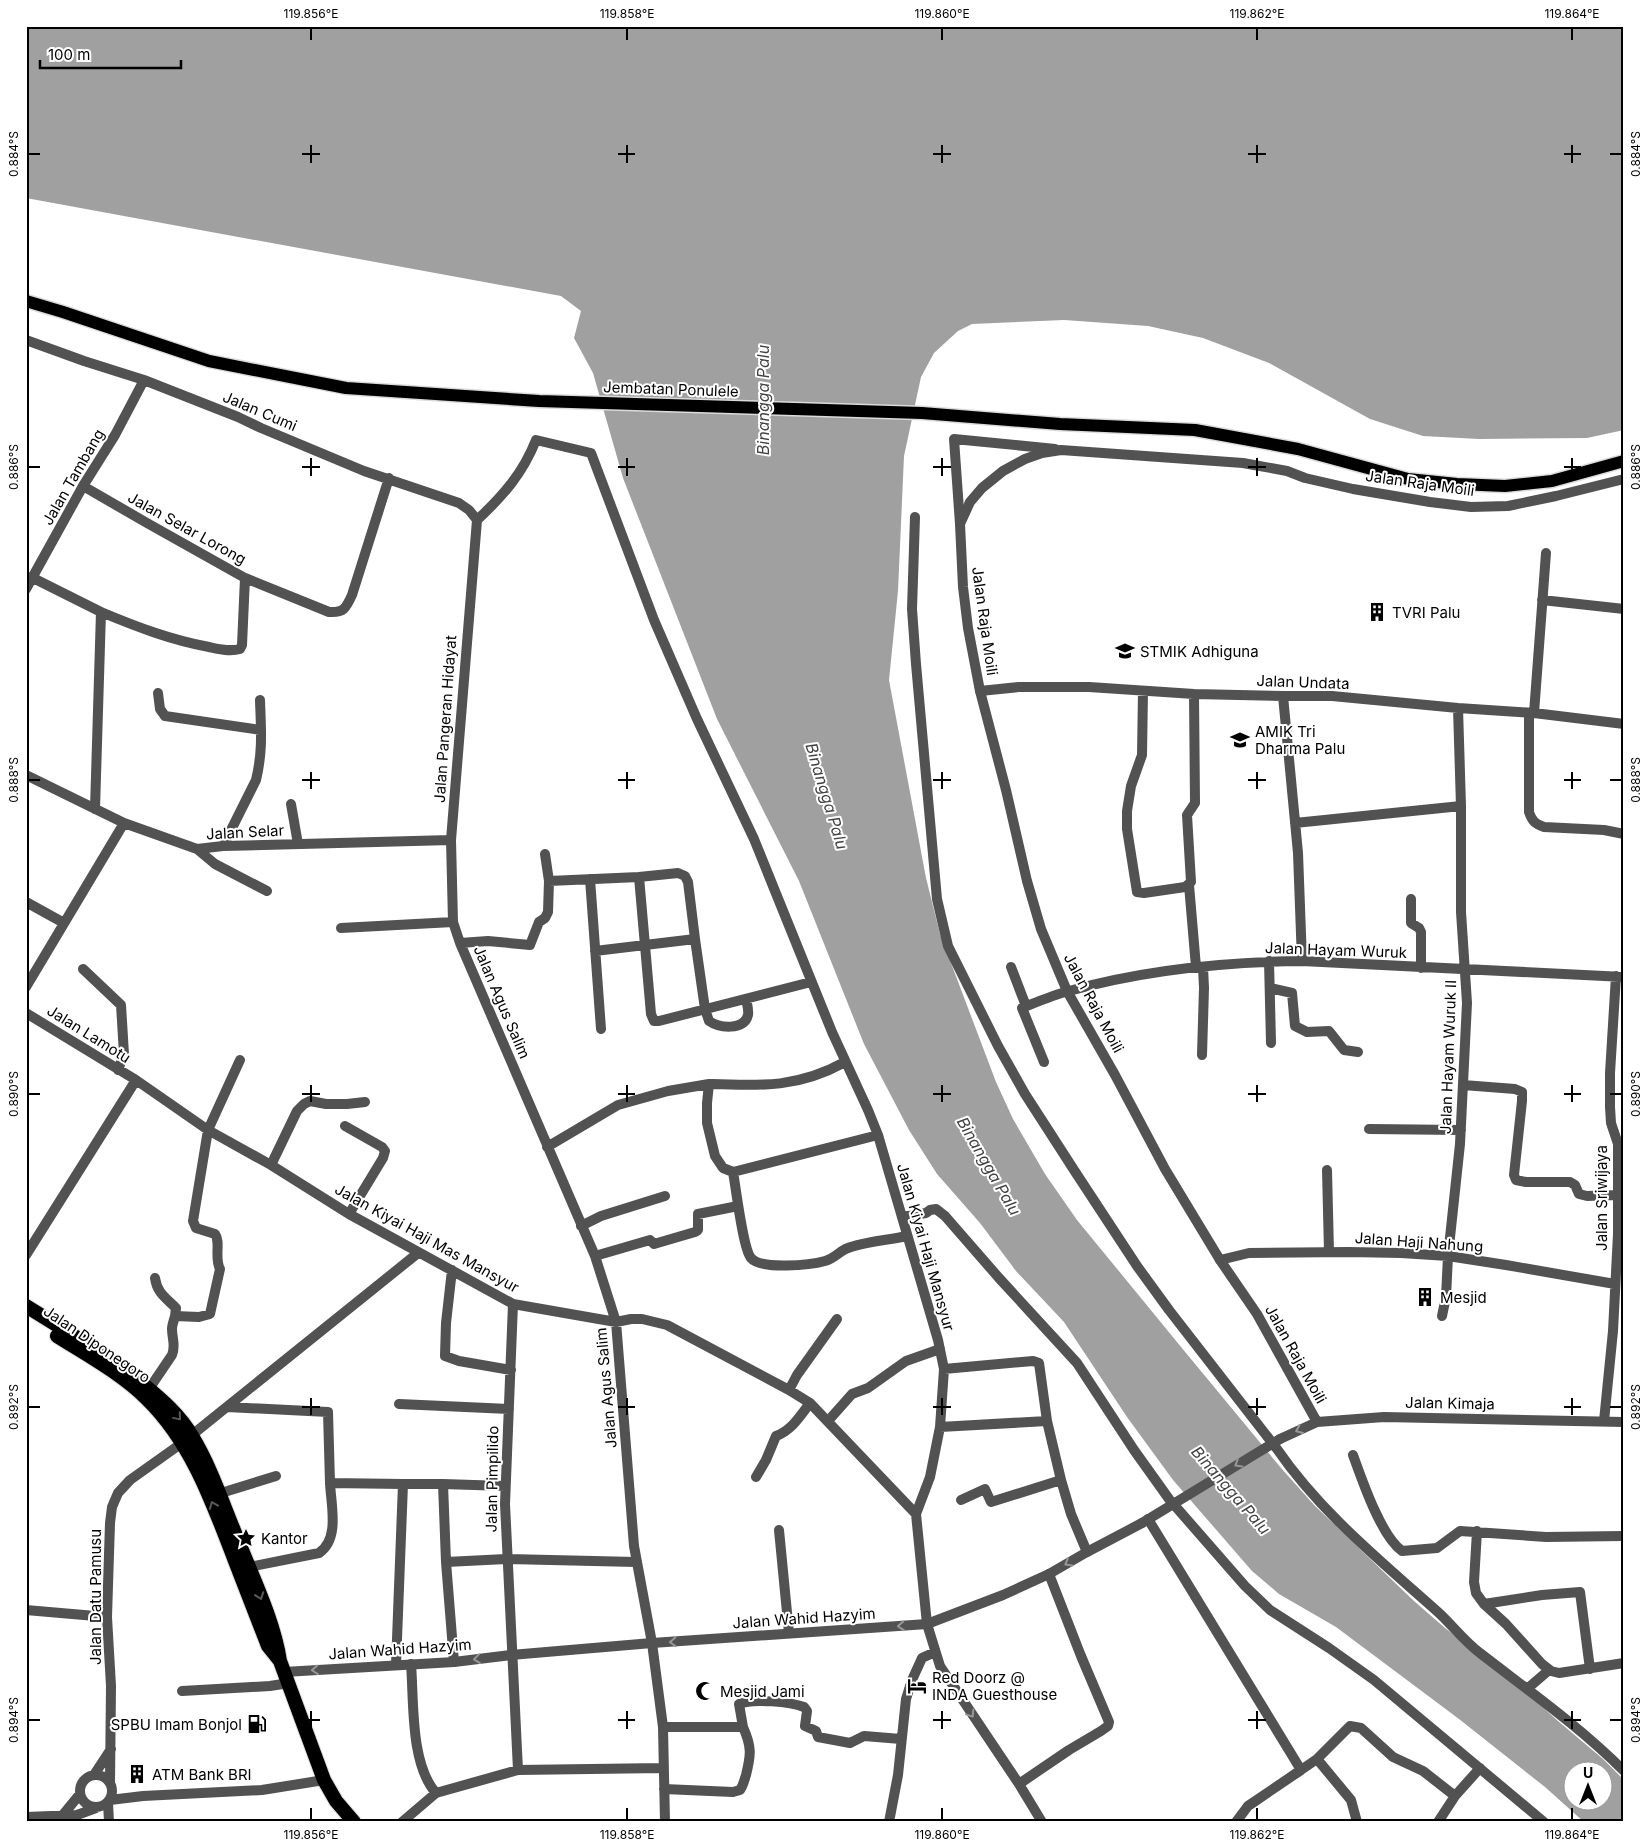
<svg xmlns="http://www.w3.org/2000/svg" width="1650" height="1848" font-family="Inter,sans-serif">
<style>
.water{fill:#a0a0a0;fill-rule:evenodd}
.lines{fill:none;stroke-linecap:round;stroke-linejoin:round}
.primary-casing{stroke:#dbdbdb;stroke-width:15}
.trunk-casing{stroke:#dbdbdb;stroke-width:16}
.minor{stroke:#525252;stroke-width:10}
.tertiary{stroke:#525252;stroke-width:10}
.primary{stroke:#000;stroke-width:12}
.trunk{stroke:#000;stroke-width:14}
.tertiary-bridge{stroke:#525252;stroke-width:10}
.oneway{stroke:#595959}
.oneway2{stroke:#979797}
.ticks{fill:none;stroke:#000;stroke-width:2}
.labels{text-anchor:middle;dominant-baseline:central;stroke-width:4;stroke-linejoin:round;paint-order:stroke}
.street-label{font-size:15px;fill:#000;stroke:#fff}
.poi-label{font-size:15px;fill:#000;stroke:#fff;text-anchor:start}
.water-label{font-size:16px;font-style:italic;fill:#414141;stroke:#fff}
.neatline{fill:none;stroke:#000;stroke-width:2}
.ticks-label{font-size:12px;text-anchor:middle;fill:#000}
</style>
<rect width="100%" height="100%" fill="#fff"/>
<path class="water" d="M26,26H1624V430L1587,438L1479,439L1423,436L1370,419L1269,363L1203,338L1148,326L1064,320L972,324L958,331L934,353L921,377L904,456L898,591L889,680L926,878L940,934L996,1082L1013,1119L1045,1174L1077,1220L1186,1353L1281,1468L1315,1506L1414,1601L1445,1628L1501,1670L1558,1721L1603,1759L1624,1780V1822H1584L1545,1787L1459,1719L1336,1627L1279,1594L1252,1571L1173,1480L1127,1417L1064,1322L1016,1271L980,1223L937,1174L909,1130L864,1044L799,881L717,719L623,478L593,373L574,338L581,311L561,296L26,198ZM1572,1770H1602V1800H1572Z"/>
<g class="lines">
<g class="primary-casing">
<path id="primary" d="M26,301L63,312L209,361L346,388L539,401L922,413L1060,424L1195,430L1298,449L1408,479L1457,484L1505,486L1552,481L1624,461"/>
</g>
<g class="trunk-casing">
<path id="trunk" d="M26,1306C66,1331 106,1354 143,1384C161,1399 180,1415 192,1436C212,1469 223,1505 238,1540C253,1578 274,1621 280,1661L324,1780L336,1801L354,1822
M57,1336C87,1355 122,1374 147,1399C192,1443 213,1504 235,1561C246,1590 257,1618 268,1646L280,1661"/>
</g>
<path class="minor" d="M26,340L84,361L144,380L238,417L261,428L364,471L459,503L469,510L477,520
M83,486L147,523L245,578L242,645L240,649C230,652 218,649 209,647C171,640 137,627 101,612
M915,517L912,609L916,664L937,899L948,946L998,1046L1025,1094L1074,1170L1137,1266L1169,1310L1277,1449C1321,1513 1382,1562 1439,1613C1453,1626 1465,1642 1480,1653C1529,1691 1580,1727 1624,1771
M477,520L451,840L453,922L460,943L595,1256L616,1322L634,1546L652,1643L663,1727L665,1822
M477,520C503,496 523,473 536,440L591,453L654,620L697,719L754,839L832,1032L868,1110L878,1135L938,1340L944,1369L940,1427L930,1477L916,1514
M960,524L954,439L1055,449
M26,577L33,578L101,612L95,809
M245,578L329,612C344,613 346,608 352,595L389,478
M26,589L83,486L115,435L144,380
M1542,600L1624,609
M980,691L1019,687H1089L1194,694L1283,696H1332L1458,708L1534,713L1624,724
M1143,691L1142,755L1131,786L1127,811V829L1137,892L1144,893L1185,887L1191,882L1187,815L1195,803L1194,694
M158,693L160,709L165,716L261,730
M1283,696L1298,853L1302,961
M1529,713V812C1532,821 1535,824 1544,827L1604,830L1624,834
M1534,713L1546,553
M26,775L124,823L197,849L223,846L451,840
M291,804L298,844
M1295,823L1461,806
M223,846L256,780C263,751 261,730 260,700
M197,849L215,864L267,891
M590,879L601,1029
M549,881L639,877L651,1014L654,1021H659L811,982
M1189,885L1196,967
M1411,899V923L1419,928L1421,932V968
M26,902L64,923
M341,928L453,922
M695,939L705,1009L709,1021C719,1028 744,1031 748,1015C749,1010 747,1004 746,999
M460,943L488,941L530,945L539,922L545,918L548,912L549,881L545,854
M595,951L695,939L688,882L685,876L678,873L639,877
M1269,961L1271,1043
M1011,967L1026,1006
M83,969L121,1005L124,1054L118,1070
M26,987L124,823
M1270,988L1292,993L1295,1026L1307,1032L1329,1031L1344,1050L1358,1052
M26,1013L136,1080L208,1130L271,1165L349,1214L513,1304L616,1322L631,1319H642L667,1325L789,1390L810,1403L916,1514L927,1624L940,1666L1019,1784L1042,1822
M1202,1055L1204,988L1203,967
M1044,1062L1022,1008C1037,1002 1053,995 1069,991C1144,970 1224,962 1302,961L1624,977
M709,1084C761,1086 798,1088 845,1062
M1463,1085L1515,1089L1522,1092V1101L1514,1175L1516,1180L1526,1182H1570L1575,1185L1579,1194L1587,1196L1619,1195
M345,1126L382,1147L385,1151L383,1158L349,1214
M1369,1129L1461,1130
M547,1147L618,1105L668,1091L709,1084L707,1103V1123L715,1156L723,1168L733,1172C736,1188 743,1249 751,1258C761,1270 811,1265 825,1261C836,1258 841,1249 851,1247C869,1241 889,1240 907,1236
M271,1165L297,1111L304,1104L310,1101L326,1104H347L365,1102
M1327,1170L1329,1252
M733,1172L878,1135
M902,1217L926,1213L930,1210L936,1209L945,1216L999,1278L1077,1363L1134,1450L1169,1499L1245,1586L1270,1610L1329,1648L1374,1680L1544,1822
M581,1226L601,1216L665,1196
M26,1255L136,1080
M595,1256L650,1240L654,1244L695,1232L698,1230V1214L738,1206
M1220,1260L1249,1253L1349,1252L1401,1253L1448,1256L1506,1265L1615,1284
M452,1270L446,1323L445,1356L459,1361L511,1370
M155,1278C157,1293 166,1298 176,1308L175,1316
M513,1304L505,1504L518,1770
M1442,1316L1446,1297L1448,1256L1460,1144L1467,1003L1461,912V806L1458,708
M944,1369L1033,1361L1039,1363L1047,1421L1061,1480L1071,1514L1087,1552
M149,1389L172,1355C176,1345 172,1339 172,1329C172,1325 174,1320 175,1316L199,1317L210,1314L220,1269C214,1258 221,1242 215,1234L196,1228L193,1221L208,1130L240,1060
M789,1390L797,1375L837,1319
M399,1404L509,1409
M227,1407L328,1412L330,1483
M828,1421L852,1394L868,1388L906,1361L940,1349
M1604,1421L1613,1331L1618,1234V1144L1611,1123L1610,1107V1073L1616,976
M940,1427L1047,1421
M1353,1455C1362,1480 1381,1536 1402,1551L1437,1548L1460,1531L1546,1537L1624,1536
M756,1477L766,1460L776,1436C792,1430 800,1416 810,1403
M403,1484H443
M221,1493L276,1476
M961,1500L985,1489L991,1502L1061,1480
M1148,1519L1301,1770L1248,1806L1236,1822
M779,1530L789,1633
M1477,1531L1474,1582L1476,1593L1484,1604L1506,1624L1542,1664L1551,1671L1559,1673L1624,1663
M446,1562L506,1559L636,1562
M249,1567L319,1553C340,1539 331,1505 330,1483L403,1484L396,1665
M1484,1604L1542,1595L1580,1592L1590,1669
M26,1610L107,1617
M454,1662L446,1562L443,1484L505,1486
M411,1664C414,1701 410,1764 436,1793
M1527,1689L1549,1670
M182,1691L270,1686L289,1683
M663,1727H743L739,1704C752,1698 791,1702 804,1707L807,1711L805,1726L816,1731L818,1737L850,1743L864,1736L901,1739
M1301,1770L1317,1759
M80 1791a16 16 0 1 1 32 0a16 16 0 1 1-32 0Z
M94,1775L111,1749
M110,1783L111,1686L107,1617L110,1523L112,1507L118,1493L130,1480L182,1443L418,1253
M1019,1784L1069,1750L1101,1731L1108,1726L1109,1722L1081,1656L1049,1574
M664,1789L733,1792L740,1790C743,1786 744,1781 746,1775C751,1755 752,1747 743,1727
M110,1800L143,1796L262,1790L324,1780
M108,1803L109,1822
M62,1816L80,1794
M26,1817L77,1815L96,1808
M402,1822L436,1793L518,1770L663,1768
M889,1822L898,1775L906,1699L912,1680L922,1658L935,1652
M1357,1822L1351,1800L1317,1759L1350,1726L1361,1728L1393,1757L1423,1771L1455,1796
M1438,1822L1455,1796L1480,1768"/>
<path class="tertiary" d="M1317,1422L1257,1314L1220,1260L1165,1169L1115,1075L1067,991L1041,929L1027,881L1006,790L980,691L968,628L963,587L960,524L970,502L982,488L1003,471L1025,459L1042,453L1061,450L1243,463L1287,471L1305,478L1353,489L1430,502L1471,507L1508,506L1556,496L1624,479
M1280,1439L1317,1422L1384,1417L1624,1422
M284,1672L454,1662L511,1655L652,1643L927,1624L1003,1595L1049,1574L1087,1552L1142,1523"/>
<use href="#primary" class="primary"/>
<use href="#trunk" class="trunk"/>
<path class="tertiary-bridge" d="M1142,1523L1280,1439"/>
</g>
<defs><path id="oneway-chevron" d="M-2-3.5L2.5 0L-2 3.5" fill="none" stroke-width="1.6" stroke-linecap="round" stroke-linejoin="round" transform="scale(1.25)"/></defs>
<g class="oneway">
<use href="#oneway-chevron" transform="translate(178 1417) rotate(50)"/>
<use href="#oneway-chevron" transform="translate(213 1505) rotate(-112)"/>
<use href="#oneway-chevron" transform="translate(260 1596) rotate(70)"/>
</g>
<g class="oneway2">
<use href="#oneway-chevron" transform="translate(1299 1430) rotate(156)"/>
<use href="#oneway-chevron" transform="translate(1238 1464) rotate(149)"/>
<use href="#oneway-chevron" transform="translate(1068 1563) rotate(149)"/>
<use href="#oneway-chevron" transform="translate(901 1626) rotate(176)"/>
<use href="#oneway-chevron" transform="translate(673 1642) rotate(177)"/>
<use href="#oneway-chevron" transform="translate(477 1659) rotate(173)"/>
<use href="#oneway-chevron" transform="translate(315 1670) rotate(176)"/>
<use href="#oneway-chevron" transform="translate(971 1714) rotate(56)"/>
</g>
<path class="ticks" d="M311,28V40M627,28V40M942,28V40M1257,28V40M1572,28V40M311,145V163M627,145V163M942,145V163M1257,145V163M1572,145V163M28,154H40M302,154H320M618,154H635M933,154H951M1248,154H1266M1564,154H1581M1610,154H1622M311,458V476M627,458V476M942,458V476M1257,458V476M1572,458V476M28,467H40M302,467H320M618,467H635M933,467H951M1248,467H1266M1564,467H1581M1610,467H1622M311,772V789M627,772V789M942,772V789M1257,772V789M1572,772V789M28,780H40M302,780H320M618,780H635M933,780H951M1248,780H1266M1564,780H1581M1610,780H1622M311,1085V1102M627,1085V1102M942,1085V1102M1257,1085V1102M1572,1085V1102M28,1094H40M302,1094H320M618,1094H635M933,1094H951M1248,1094H1266M1564,1094H1581M1610,1094H1622M311,1398V1415M627,1398V1415M942,1398V1415M1257,1398V1415M1572,1398V1415M28,1407H40M302,1407H320M618,1407H635M933,1407H951M1248,1407H1266M1564,1407H1581M1610,1407H1622M311,1711V1729M627,1711V1729M942,1711V1729M1257,1711V1729M1572,1711V1729M28,1720H40M302,1720H320M618,1720H635M933,1720H951M1248,1720H1266M1564,1720H1581M1610,1720H1622M311,1808V1820M627,1808V1820M942,1808V1820M1257,1808V1820M1572,1808V1820"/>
<defs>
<g id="building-bare" transform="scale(1.5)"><path d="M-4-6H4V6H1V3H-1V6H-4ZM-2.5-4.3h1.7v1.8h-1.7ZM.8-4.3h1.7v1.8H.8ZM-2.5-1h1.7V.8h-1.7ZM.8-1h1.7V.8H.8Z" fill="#000" stroke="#fff" stroke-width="2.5" paint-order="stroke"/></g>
<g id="university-bare" transform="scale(1.5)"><path d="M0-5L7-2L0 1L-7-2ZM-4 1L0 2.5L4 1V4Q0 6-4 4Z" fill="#000" stroke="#fff" stroke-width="2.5" paint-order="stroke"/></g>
<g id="sight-bare" transform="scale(1.5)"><path d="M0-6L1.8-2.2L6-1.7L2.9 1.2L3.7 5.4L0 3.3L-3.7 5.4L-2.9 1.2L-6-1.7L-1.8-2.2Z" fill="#000" stroke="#fff" stroke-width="2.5" paint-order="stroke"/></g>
<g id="hotel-bare" transform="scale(1.5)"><path d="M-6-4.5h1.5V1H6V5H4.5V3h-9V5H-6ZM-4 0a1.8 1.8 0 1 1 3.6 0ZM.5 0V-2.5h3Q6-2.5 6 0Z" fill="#000" stroke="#fff" stroke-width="2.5" paint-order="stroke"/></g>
<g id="mosque-bare" transform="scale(1.5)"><path d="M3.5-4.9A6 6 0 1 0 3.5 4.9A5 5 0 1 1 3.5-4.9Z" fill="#000" stroke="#fff" stroke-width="2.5" paint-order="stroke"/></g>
<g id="fuel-bare" transform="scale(1.5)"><path d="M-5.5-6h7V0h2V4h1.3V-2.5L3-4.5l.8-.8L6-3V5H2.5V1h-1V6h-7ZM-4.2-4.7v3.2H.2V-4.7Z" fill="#000" stroke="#fff" stroke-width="2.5" paint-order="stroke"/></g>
</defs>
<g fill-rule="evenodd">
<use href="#building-bare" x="1377" y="612"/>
<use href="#university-bare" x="1125" y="651"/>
<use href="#university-bare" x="1240" y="740"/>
<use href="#building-bare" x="1425" y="1297"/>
<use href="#sight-bare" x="246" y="1538"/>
<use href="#hotel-bare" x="917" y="1686"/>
<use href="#mosque-bare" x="705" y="1691"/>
<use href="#fuel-bare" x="257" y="1724"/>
<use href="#building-bare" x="137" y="1774"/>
</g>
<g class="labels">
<g class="street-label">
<text transform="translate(671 389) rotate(2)">Jembatan Ponulele</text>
<text transform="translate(260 411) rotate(23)">Jalan Cumi</text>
<text transform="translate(73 477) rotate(-60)">Jalan Tambang</text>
<text transform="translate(1420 483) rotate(8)">Jalan Raja Moili</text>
<text transform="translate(187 528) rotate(29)">Jalan Selar Lorong</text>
<text transform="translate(985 621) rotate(82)">Jalan Raja Moili</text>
<text transform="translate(1303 682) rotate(2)">Jalan Undata</text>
<text transform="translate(445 719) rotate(-86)">Jalan Pangeran Hidayat</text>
<text transform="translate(245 832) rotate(-3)">Jalan Selar</text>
<text transform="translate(1336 950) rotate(2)">Jalan Hayam Wuruk</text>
<text transform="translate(502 1002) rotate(67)">Jalan Agus Salim</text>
<text transform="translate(1094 1003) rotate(62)">Jalan Raja Moili</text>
<text transform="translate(89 1034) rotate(32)">Jalan Lamotu</text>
<text transform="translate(1448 1057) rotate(-88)">Jalan Hayam Wuruk II</text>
<text transform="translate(1601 1198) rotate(-90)">Jalan Sriwijaya</text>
<text transform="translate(427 1238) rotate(29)">Jalan Kiyai Haji Mas Mansyur</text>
<text transform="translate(1419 1242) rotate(4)">Jalan Haji Nahung</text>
<text transform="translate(926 1247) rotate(74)">Jalan Kiyai Haji Mansyur</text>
<text transform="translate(97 1344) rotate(34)">Jalan Diponegoro</text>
<text transform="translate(1296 1354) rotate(61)">Jalan Raja Moili</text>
<text transform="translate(606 1388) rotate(-95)">Jalan Agus Salim</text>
<text transform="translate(1450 1403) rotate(1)">Jalan Kimaja</text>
<text transform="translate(492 1479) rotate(-89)">Jalan Pimpilido</text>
<text transform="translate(95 1597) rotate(-90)">Jalan Datu Pamusu</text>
<text transform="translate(804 1618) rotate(-4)">Jalan Wahid Hazyim</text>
<text transform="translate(400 1649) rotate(-4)">Jalan Wahid Hazyim</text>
</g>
<g class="poi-label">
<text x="1392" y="612">TVRI Palu</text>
<text x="1140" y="651">STMIK Adhiguna</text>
<text x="1255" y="731">AMIK Tri<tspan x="1255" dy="17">Dharma Palu</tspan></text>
<text x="1440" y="1297">Mesjid</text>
<text x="261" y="1538">Kantor</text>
<text x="932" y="1677">Red Doorz @<tspan x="932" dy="17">INDA Guesthouse</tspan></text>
<text x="720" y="1691">Mesjid Jami</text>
<text x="242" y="1724" text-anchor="end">SPBU Imam Bonjol</text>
<text x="152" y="1774">ATM Bank BRI</text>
</g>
<g class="water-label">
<text transform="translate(763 400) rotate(-90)">Binangga Palu</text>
<text transform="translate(827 796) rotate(73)">Binangga Palu</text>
<text transform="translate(989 1166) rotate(60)">Binangga Palu</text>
<text transform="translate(1231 1490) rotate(49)">Binangga Palu</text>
</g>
</g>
<rect width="1650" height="1848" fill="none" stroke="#ffffff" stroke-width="55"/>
<g transform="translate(1588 1786)"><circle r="24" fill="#ffffff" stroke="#999999"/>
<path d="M0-4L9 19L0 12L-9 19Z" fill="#000000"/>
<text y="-8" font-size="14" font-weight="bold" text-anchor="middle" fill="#000000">U</text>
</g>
<path d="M40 60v8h141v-8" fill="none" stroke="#000000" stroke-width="2.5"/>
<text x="48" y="60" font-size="15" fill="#000000" stroke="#ffffff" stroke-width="4" paint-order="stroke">100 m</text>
<rect x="28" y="28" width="1594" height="1792" class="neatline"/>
<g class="ticks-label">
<text x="311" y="18">119.856°E</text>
<text x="627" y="18">119.858°E</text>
<text x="942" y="18">119.860°E</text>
<text x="1257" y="18">119.862°E</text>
<text x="1572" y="18">119.864°E</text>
<text transform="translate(14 154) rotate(-90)" y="4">0.884°S</text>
<text transform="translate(1636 154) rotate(-90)" y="4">0.884°S</text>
<text transform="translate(14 467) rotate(-90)" y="4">0.886°S</text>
<text transform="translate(1636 467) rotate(-90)" y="4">0.886°S</text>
<text transform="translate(14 780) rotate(-90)" y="4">0.888°S</text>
<text transform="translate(1636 780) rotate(-90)" y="4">0.888°S</text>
<text transform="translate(14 1094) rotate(-90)" y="4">0.890°S</text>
<text transform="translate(1636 1094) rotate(-90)" y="4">0.890°S</text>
<text transform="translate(14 1407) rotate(-90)" y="4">0.892°S</text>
<text transform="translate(1636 1407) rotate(-90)" y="4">0.892°S</text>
<text transform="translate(14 1720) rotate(-90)" y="4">0.894°S</text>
<text transform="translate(1636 1720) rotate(-90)" y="4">0.894°S</text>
<text x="311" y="1839">119.856°E</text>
<text x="627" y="1839">119.858°E</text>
<text x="942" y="1839">119.860°E</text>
<text x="1257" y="1839">119.862°E</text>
<text x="1572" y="1839">119.864°E</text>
</g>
</svg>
